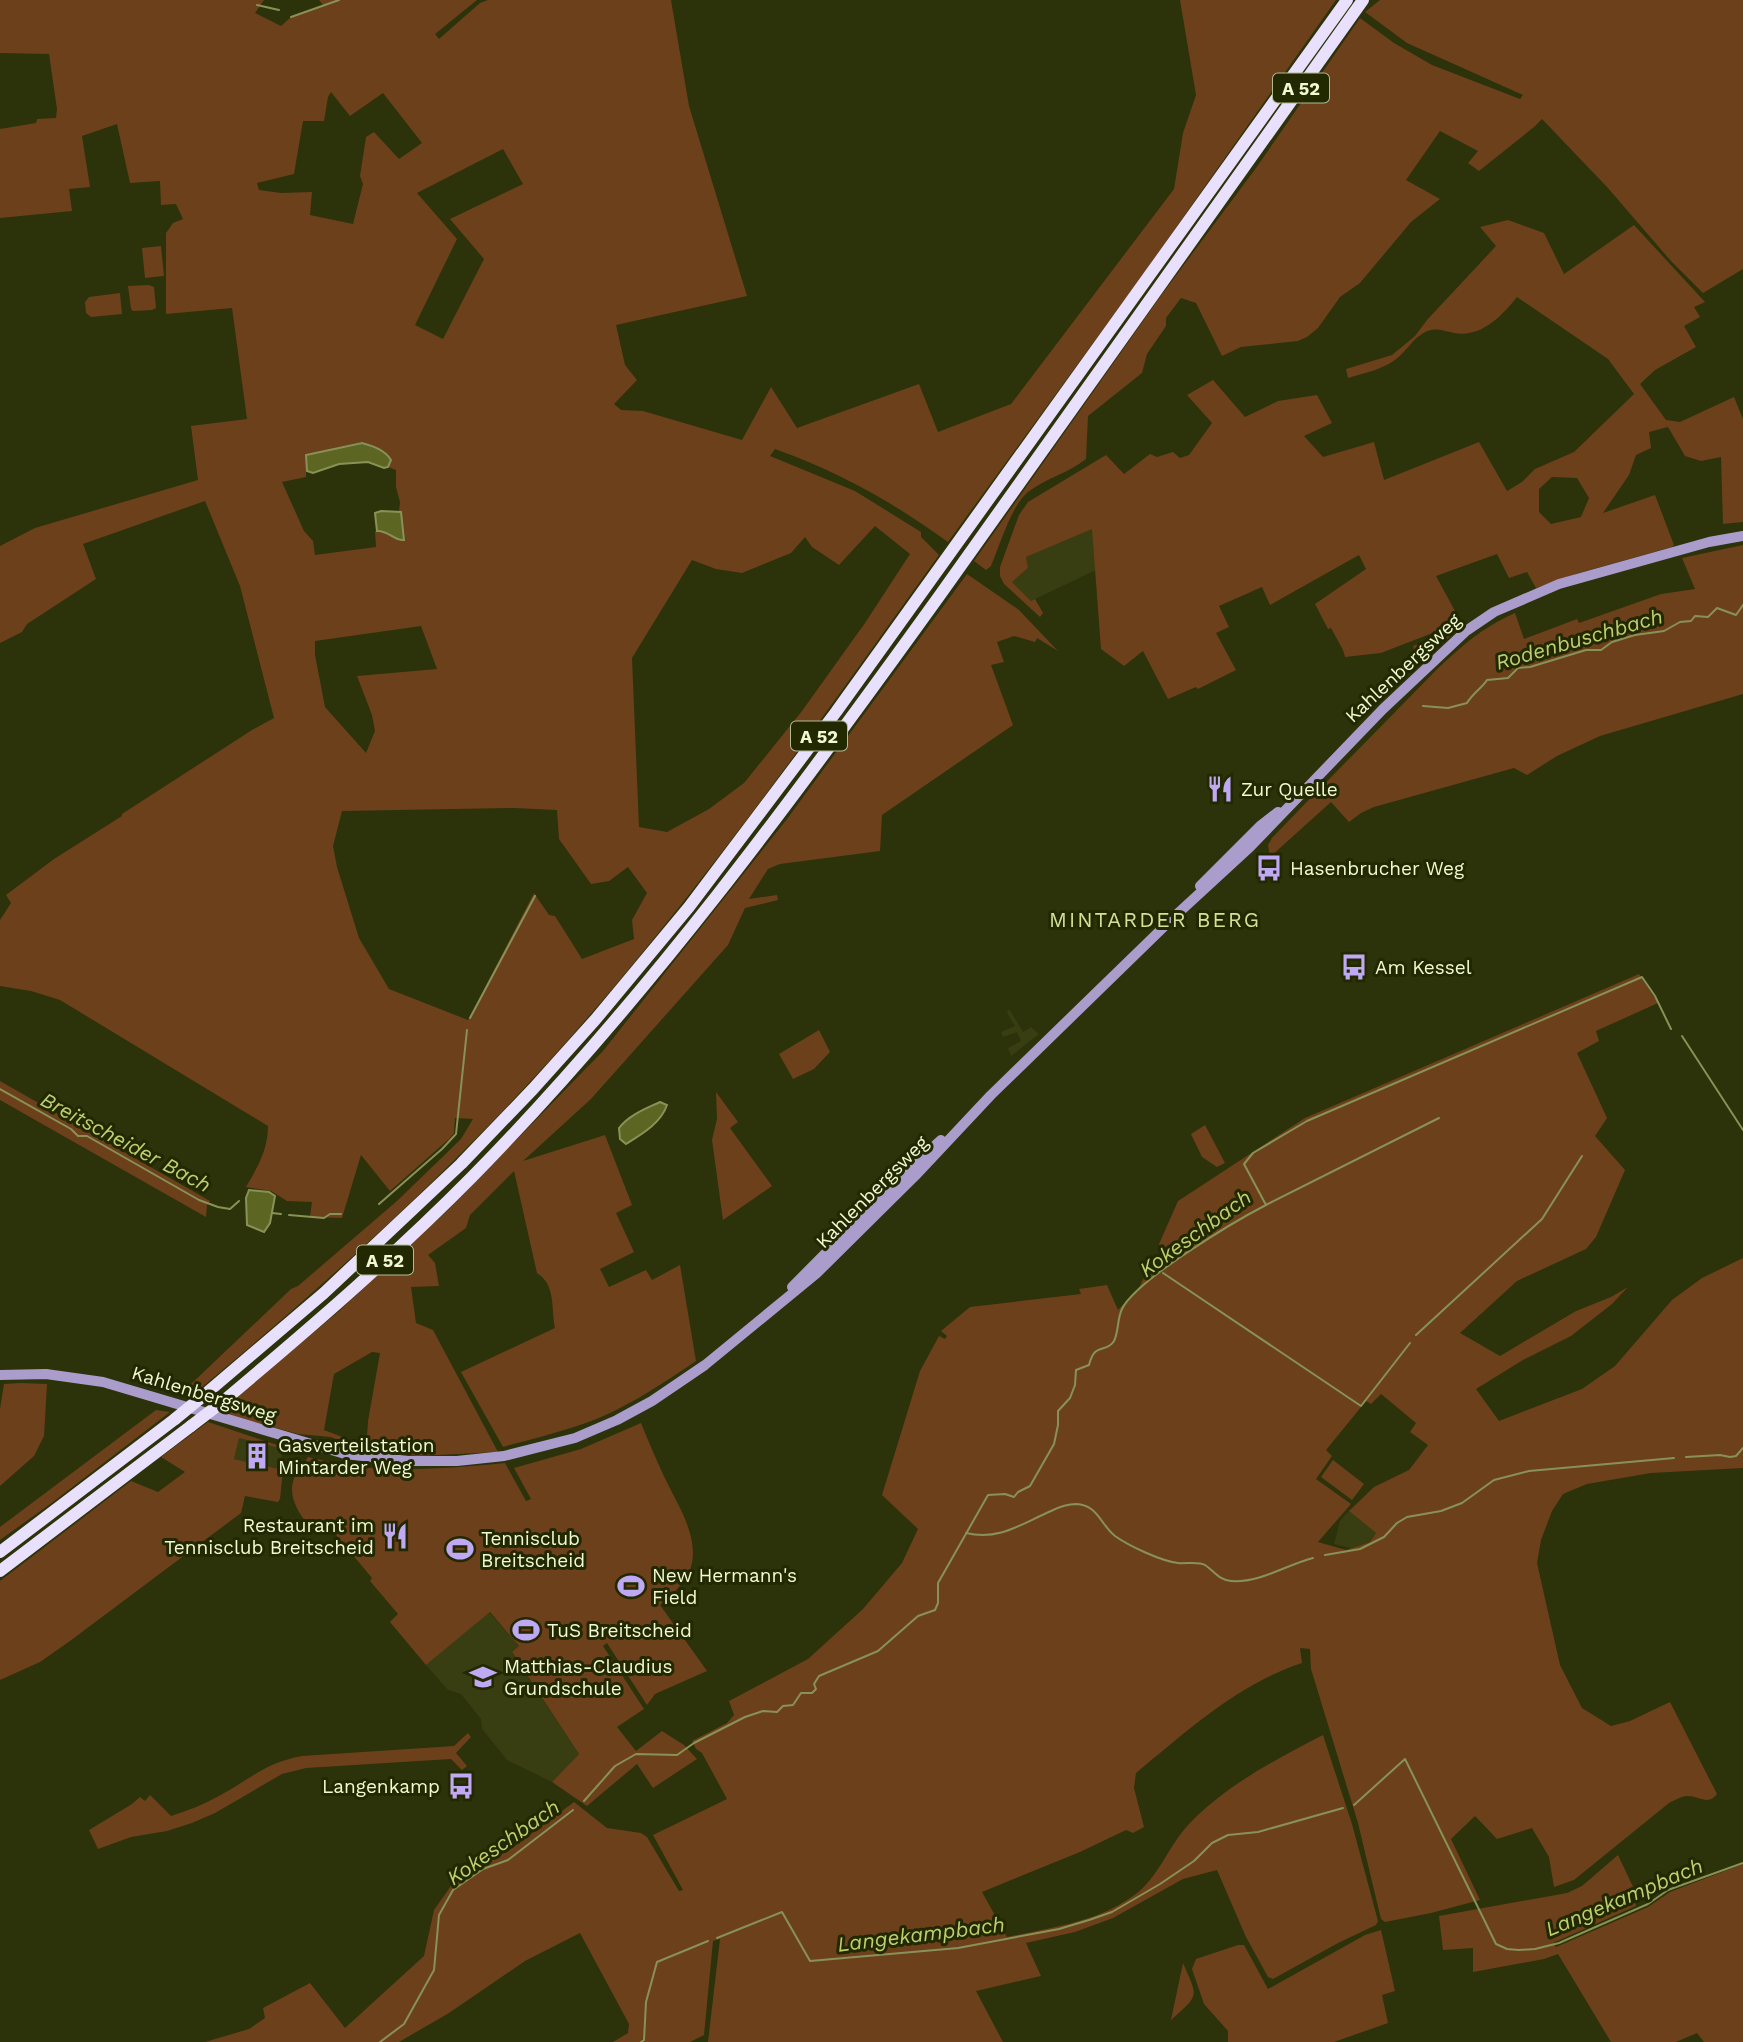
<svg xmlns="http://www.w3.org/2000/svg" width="1743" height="2042" font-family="'Work Sans',sans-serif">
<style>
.built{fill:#383e11}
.green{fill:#6c401b;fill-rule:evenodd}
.water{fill:#5c6622;stroke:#889257;stroke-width:2}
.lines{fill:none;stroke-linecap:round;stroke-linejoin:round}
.stream{stroke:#889257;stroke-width:2}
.secondary{stroke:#aa9dcc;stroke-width:10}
.highway{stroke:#e8e0fd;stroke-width:12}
.highway-bridge{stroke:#e8e0fd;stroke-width:12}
.labels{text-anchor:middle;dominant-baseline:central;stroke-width:6;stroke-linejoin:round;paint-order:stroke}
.shield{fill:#222800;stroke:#b2ba94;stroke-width:2}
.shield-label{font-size:18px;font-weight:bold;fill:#f0f9d3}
.street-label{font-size:19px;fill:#f0f9d3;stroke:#222800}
.poi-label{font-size:19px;fill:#f0f9d3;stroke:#222800;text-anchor:start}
.water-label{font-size:21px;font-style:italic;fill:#becf6f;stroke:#222800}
.neighbourhood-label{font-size:21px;letter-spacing:2px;fill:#d3e195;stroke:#222800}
</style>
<rect width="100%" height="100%" fill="#2c3209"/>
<path class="built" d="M1093,528L1096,570L1031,601L1012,582L1028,568L1026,557Z
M1009,1009L1023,1032L1031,1027L1039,1034L1011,1056L1008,1048L1021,1041L1017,1032L1003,1037L1001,1032L1015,1026L1007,1013Z
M239,1438L279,1448L282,1454L279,1470L234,1459Z
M1349,1511L1376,1533L1370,1542L1351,1548L1334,1544L1340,1521Z
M489,1612L519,1646L512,1653L579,1754L552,1782L507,1760L482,1729L481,1719L461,1694L448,1690L426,1665Z"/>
<path class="green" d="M0,0H264L255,13L281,26L291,17L323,5L319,0H477L435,34L439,39L480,3L488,0H671L689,106L747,296L616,325L625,365L637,380L614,404L621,410L643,411L742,440L771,387L797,428L919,384L938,432L1011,404L1174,189L1183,133L1196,95L1180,0H1336L1139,280L948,542C891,501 841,473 775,449L770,456L855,491L921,532V537L939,555C799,750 660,949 492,1122C397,1220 294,1311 189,1398L177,1393L191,1384L291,1289L298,1286L397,1201L461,1139L473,1119L455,1118L454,1133L449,1139L390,1191L361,1155L342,1218L310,1217L312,1202L287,1201L271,1191L246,1187C257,1168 268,1150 268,1126L60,1000L31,991L0,986V920L11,903L6,895L54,859L122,816V814L252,730L274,718L240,586L205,501L83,544L96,579L27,624L22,632L0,643V546L35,528L198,480L191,426L247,419L232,308L166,314V233L173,223L183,219L176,204L161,205L160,181L130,183L117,124L82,136L90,187L69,189L72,211L0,218V129L36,123L37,119L56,118L57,109L49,54L0,53ZM331,92L350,116L383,93L422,143L399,159L374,132L366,137L360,176L363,184L353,224L310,215L312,192L281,193L259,190L257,183L294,174L303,121H324L328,97ZM503,149L523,184L450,219L484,259L443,339L415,325L457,239L417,193ZM362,442L371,445L391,460L388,467L396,470V487L400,502L396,538L386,531H375L376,547L315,555L313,541L304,531L282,482L306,477V455ZM875,526L910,554L865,623L802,711L744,783L709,809L667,832L639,827L632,658L692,560L716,569L742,573L791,553L805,537L812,547L839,565ZM421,626L437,669L357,676L372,715L375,731L366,753L325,707L315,655V641ZM514,808L557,810L559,839L591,884L609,881L628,867L647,893L632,920L634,939L582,959L555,916L549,915L534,893L468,1020L389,989L359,938L337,867L333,846L342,811Z
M1380,0H1743V269L1703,293L1670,260L1607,187L1542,119L1534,127L1479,171L1468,163L1478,151L1440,131L1406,180L1440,199L1411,222L1360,283L1340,297L1318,328L1307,337L1298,341L1241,347L1222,356L1196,303L1181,298L1166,318V326L1147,354L1142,373L1088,416L1086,459C1069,473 1046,478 1028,492C1011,506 1000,545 991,566L986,570L974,561L1160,297L1256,168L1360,18L1394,43L1432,65L1520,99L1523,95L1407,43L1365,12Z
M1508,220L1544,233L1564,274L1634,225L1705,302L1694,307L1700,317L1684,326L1696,347L1655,370L1640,384L1666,420L1680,422L1734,397L1743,419V522L1723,524L1721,457L1701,461L1685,456L1668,427L1649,432L1651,448L1636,455L1629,475L1603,513L1655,495L1674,545L1672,547L1579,573L1536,588L1527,572L1509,578L1497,554L1436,576L1461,622L1381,653L1345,657L1343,650L1331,628L1328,629L1315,604L1366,569L1359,555L1270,605L1262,587L1219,606L1229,627L1216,633L1236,670L1198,689L1196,687L1168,699L1143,651L1124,666L1101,649L1092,529L1026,557L1028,568L1012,582L1031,601L1035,599L1043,613L1040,617L1004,584L1000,576V567L1019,515L1028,502L1106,455L1124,474L1150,454L1157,457L1173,452L1180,458L1189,455L1212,423L1187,395L1213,380L1245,417L1278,401L1317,395L1332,423L1304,436L1323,457L1374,442L1384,480L1479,442L1507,491L1522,482L1535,469L1574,452L1634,394L1608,359L1517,297C1502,316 1481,338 1454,333C1442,331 1434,326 1422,334C1412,340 1405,353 1395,360C1381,370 1364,373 1348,378L1346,369L1392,355L1415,336L1427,320L1496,246L1480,227ZM1552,477L1577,478L1589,498L1581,517L1551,524L1539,512V489Z
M161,246L164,276L145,278L142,248Z
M149,285L154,287L156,308L152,310L133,311L131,309L128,286Z
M120,293L122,314L91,317L86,313L85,302L89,297Z
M1743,545V694L1600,736L1557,756L1527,775L1514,768L1374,807L1361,813L1349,822L1331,802L1270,857L1268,845L1272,838C1314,794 1357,751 1399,708C1434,673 1468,633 1515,613L1524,639L1577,619L1579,623L1661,594L1695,589L1682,558Z
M967,574L1019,610L1058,651L1037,638L1035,642L1014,636L997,642L1004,662L991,665L1013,725L882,815L880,851L780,864L768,869L749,899L777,895L778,900L745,908L728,945L591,1099L523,1161L605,1135L632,1205L616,1213L634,1252L600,1269L609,1287L646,1270L652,1280L680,1265L696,1361C659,1386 621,1412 577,1426C553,1434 528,1440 503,1447L461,1372L555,1328C551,1308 556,1285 537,1273L514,1171L470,1215L466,1228L428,1255L435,1263L439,1286L411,1287L416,1323L433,1330L498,1452L417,1456L366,1451L368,1421L380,1353L372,1352L334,1374L324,1430L358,1443L359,1450L331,1437L298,1434L219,1412L338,1312L448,1210L603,1051L787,819Z
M1454,629H1459L1419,662L1413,646Z
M1639,974L1658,1003L1596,1031L1599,1041L1577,1053L1607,1118L1595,1136L1625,1170L1596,1237L1586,1249L1517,1281L1460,1333L1500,1356L1576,1311L1611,1297L1628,1287L1612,1304L1571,1336L1523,1360L1476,1389L1499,1421L1582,1389L1615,1366L1672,1300L1702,1278L1743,1258V1468L1651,1473L1587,1484L1563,1494L1552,1511L1541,1540L1537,1563L1560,1665L1582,1708L1611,1726L1630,1721L1670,1702L1717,1794C1708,1806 1700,1796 1687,1796C1682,1796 1675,1800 1669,1803L1574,1880L1554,1887L1549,1857L1532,1828L1497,1839L1475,1816L1451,1839L1480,1900L1431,1913L1385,1922L1381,1919L1358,1823L1311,1669L1310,1649L1300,1648L1302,1663C1238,1684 1187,1731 1136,1773L1134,1788L1144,1827L1133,1833L1126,1830L1080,1852L982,1892L1007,1937C1050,1928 1097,1922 1133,1896C1159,1878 1168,1846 1189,1824C1226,1785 1277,1759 1323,1735L1352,1824L1378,1921L1376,1925L1338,1943L1273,1979L1268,1977L1246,1937L1217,1870L1183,1879L1113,1918L1075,1932L1026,1943L1041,1976L976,1991L1003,2042H708L720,1939L713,1941L704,2035L690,2042H613L628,2033L629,2024L580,1933L525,1961L449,2013L399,2042H205L249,2029L265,2018L263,2008L310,1983L345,2028L424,1956L434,1910L458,1876L508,1851L574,1802L607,1828L641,1833L647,1837L679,1891L683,1890L653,1835L727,1799L702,1753L696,1749L692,1741L727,1723L734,1715L729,1701L808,1659L863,1609L902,1563L918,1529L882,1495L920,1371L939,1336L945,1339L947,1336L941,1331L970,1307L1081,1294L1079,1289L1107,1285L1118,1310L1140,1286L1143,1279L1170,1262L1159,1244L1178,1201L1305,1118ZM1381,1394L1416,1423L1410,1432L1428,1445L1409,1470L1374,1487L1349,1511L1376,1533L1370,1542L1346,1550L1318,1542L1351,1504L1316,1479L1332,1456L1326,1450L1366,1401L1371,1404Z
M819,1030L830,1052L814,1069L793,1079L779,1054Z
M0,1081L210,1201L207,1205L206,1217L0,1100Z
M716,1092L738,1122L730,1128L772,1186L723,1220L712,1140L717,1119Z
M1205,1125L1225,1163L1217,1167L1202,1157L1191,1134Z
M21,1383L47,1384L44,1436L34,1456L0,1486V1409L4,1384Z
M156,1410L170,1412L53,1502L0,1540V1527Z
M208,1422L280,1446L279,1448L239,1438L234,1459L283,1470L280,1499L278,1502L245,1496L241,1513L70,1641L40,1662L0,1680V1581L131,1481L158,1492L185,1472L161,1457Z
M641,1423C648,1440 655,1457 663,1474C675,1501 700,1535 691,1567C687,1581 671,1596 660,1605L707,1671L655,1694L647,1705L607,1643L603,1646L644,1709L617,1727L636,1751L662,1731L684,1745L697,1759L653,1788L637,1764L587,1806L552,1782L579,1754L512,1652L519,1646L490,1612L426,1665L390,1622L398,1614L370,1581L372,1578L326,1523L314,1533C302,1517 285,1498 295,1476C298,1470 304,1464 308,1457C322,1460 337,1464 351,1466C402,1472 455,1468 505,1463L526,1501L531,1499L514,1468L581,1449Z
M1333,1460L1364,1484L1352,1500L1321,1477Z
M468,1733L471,1737L456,1753L467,1766L462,1770L451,1759L306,1768L282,1774L215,1813L192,1823L167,1831L131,1837L98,1849L89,1830L132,1804L140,1797L145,1801L150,1795L171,1816C187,1811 202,1805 217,1797C250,1780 263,1763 302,1756L454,1746Z
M1618,1855L1634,1889L1636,1906L1553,1943L1556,1947L1648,1907L1670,1892L1743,1864V2042H1704L1697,2033L1676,2042H1611L1558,1954L1544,1959L1473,1972V1948L1443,1950L1439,1916L1567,1893L1582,1886Z
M1381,1930L1395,1991L1382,1995L1388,2023L1334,2042H1228V2031L1204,2004L1192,1969L1196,1959L1238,1945H1244L1268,1989L1365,1935Z
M1183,1963C1198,1998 1200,1994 1171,2020Z"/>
<path class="water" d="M362,443C373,446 385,450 391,460L388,467L384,468L368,462L339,464L313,473L307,471L306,455Z
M381,511L401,512L404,540C394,541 388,530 377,531L375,513Z
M660,1102L667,1105C661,1123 642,1134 626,1144L620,1139L619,1128C629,1115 645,1109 660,1102Z
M249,1190L269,1192L275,1196L270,1223L264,1232L247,1225L246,1198Z"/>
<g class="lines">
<path class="stream" d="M257,5L279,10
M291,17L339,0
M1423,706L1448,708L1467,703C1473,693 1482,688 1487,680L1508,678L1518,668L1530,667L1586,650H1601L1612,642L1635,635L1664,631L1680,622L1691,621L1695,616L1708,617L1717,608L1736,615L1743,605
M470,1018L535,896
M1682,1036L1743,1130
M0,1089L71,1129L78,1136H87L199,1200L218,1207L230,1209L239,1201
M379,1204L442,1149L456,1134L467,1030
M1266,1205L1439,1118
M272,1213L281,1214
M289,1215L324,1218L330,1214H341
M1163,1273L1361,1406L1410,1343
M1416,1335L1542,1219L1582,1156
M1686,1457L1720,1455L1730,1457L1736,1456L1743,1448
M966,1533C999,1541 1021,1524 1051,1511C1059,1507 1066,1504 1076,1504C1098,1505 1100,1524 1115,1536C1129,1546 1161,1561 1178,1563C1186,1564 1198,1561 1205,1565C1214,1571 1219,1580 1231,1581C1260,1583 1286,1565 1313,1558
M1325,1555L1360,1549L1384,1537L1397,1523L1407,1517L1441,1511L1462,1503L1494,1480L1529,1471L1674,1458
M584,1801L615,1766L636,1754L677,1755L694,1743L745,1717L763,1711L777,1712L783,1706L793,1705L801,1693H812L816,1689L814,1684L819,1676L878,1651L918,1616L935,1610L938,1603V1583L988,1495L1005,1494L1014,1497L1018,1492L1030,1486L1054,1444L1058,1425V1411L1070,1398L1075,1385L1076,1370L1089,1365C1095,1341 1106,1354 1114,1341C1119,1331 1117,1319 1122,1309C1136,1280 1235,1221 1266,1205L1244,1164L1253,1153L1307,1121L1642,977L1655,996L1671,1029
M1354,1805L1405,1759L1496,1944L1507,1949L1519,1950L1535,1949L1559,1943L1648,1904L1668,1890L1743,1863
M717,1938L782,1912L810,1961L958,1948L1059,1929L1089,1920L1112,1912L1160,1884L1194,1861L1212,1843L1228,1835L1258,1832L1343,1808
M380,2042L404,2024L434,1970L439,1915L453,1890L483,1869L508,1860L573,1810
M641,2042L644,2040L646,2002L657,1962L708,1941"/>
<path class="secondary" d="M1200,886L1260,826L1278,812
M792,1287L910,1168L941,1140
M0,1375L46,1374L103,1382L345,1454L408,1461H457L504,1456L575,1438L617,1420L652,1401L705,1365L816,1274L915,1176L991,1095L1175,916L1250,847L1383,709L1466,631L1494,612L1559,584L1709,542L1743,536"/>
<path class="highway" d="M203,1396L324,1293L461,1164L533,1089L595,1020L689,907L836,712L1347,0
M221,1403C307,1331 393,1257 472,1177C647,999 794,798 940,595C1081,397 1221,198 1363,0
M0,1552L175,1419
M0,1571L191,1426"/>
<path class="highway-bridge" d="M175,1419L203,1396
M191,1426L221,1403"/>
</g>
<defs>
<g id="restaurant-bare" transform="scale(2.1)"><path d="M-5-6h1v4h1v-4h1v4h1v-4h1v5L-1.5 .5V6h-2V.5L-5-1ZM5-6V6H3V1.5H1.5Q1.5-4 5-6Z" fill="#bfa9f4" stroke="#222800" stroke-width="2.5" paint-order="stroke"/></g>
<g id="bus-bare" transform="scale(2.1)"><path d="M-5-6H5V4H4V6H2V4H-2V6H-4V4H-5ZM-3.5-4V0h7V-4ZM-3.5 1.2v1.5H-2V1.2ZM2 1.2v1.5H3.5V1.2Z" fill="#bfa9f4" stroke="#222800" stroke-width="2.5" paint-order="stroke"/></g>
<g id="building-bare" transform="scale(2.1)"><path d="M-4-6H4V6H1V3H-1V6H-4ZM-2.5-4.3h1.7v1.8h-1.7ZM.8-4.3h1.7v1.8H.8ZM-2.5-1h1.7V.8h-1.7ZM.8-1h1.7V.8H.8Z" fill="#bfa9f4" stroke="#222800" stroke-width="2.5" paint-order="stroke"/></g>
<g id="stadium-bare" transform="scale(2.1)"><path d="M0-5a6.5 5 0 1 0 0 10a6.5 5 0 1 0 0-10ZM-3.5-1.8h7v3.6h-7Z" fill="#bfa9f4" stroke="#222800" stroke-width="2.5" paint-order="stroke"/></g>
<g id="school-bare" transform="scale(2.1)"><path d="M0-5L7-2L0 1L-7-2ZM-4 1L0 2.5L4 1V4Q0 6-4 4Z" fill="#bfa9f4" stroke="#222800" stroke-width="2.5" paint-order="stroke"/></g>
</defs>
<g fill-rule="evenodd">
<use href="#restaurant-bare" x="1220" y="789"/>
<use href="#bus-bare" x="1269" y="868"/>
<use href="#bus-bare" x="1354" y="967"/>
<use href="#building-bare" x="257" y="1456"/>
<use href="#restaurant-bare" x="395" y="1536"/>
<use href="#stadium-bare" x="460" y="1549"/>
<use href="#stadium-bare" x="631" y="1586"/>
<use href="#stadium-bare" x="526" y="1630"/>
<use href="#school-bare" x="483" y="1677"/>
<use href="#bus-bare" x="461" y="1786"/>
</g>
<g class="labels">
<g class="shield">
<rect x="1273" y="73.5" width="56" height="29" rx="5"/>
<rect x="791" y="721.5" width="56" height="29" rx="5"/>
<rect x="357" y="1245.5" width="56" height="29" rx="5"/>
</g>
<g class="shield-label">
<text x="1301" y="88">A 52</text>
<text x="819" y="736">A 52</text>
<text x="385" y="1260">A 52</text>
</g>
<g class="street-label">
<text transform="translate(1403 668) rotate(-43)">Kahlenbergsweg</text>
<text transform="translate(872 1192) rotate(-45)">Kahlenbergsweg</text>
<text transform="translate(204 1394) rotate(17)">Kahlenbergsweg</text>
</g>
<g class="poi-label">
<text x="1241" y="789">Zur Quelle</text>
<text x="1290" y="868">Hasenbrucher Weg</text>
<text x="1375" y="967">Am Kessel</text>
<text x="278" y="1445">Gasverteilstation<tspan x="278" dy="22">Mintarder Weg</tspan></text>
<text x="374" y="1525" text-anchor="end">Restaurant im<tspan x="374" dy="22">Tennisclub Breitscheid</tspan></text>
<text x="481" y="1538">Tennisclub<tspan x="481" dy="22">Breitscheid</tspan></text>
<text x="652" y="1575">New Hermann's<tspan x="652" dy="22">Field</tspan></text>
<text x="547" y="1630">TuS Breitscheid</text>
<text x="504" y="1666">Matthias-Claudius<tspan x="504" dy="22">Grundschule</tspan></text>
<text x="440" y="1786" text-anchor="end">Langenkamp</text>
</g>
<g class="water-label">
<text transform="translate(1579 639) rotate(-16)">Rodenbuschbach</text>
<text transform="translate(126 1142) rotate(28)">Breitscheider Bach</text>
<text transform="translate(1195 1233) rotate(-36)">Kokeschbach</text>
<text transform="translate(503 1842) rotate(-35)">Kokeschbach</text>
<text transform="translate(1624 1897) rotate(-23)">Langekampbach</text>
<text transform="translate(921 1934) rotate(-7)">Langekampbach</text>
</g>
<g class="neighbourhood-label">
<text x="1155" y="919">MINTARDER BERG</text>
</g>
</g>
</svg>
